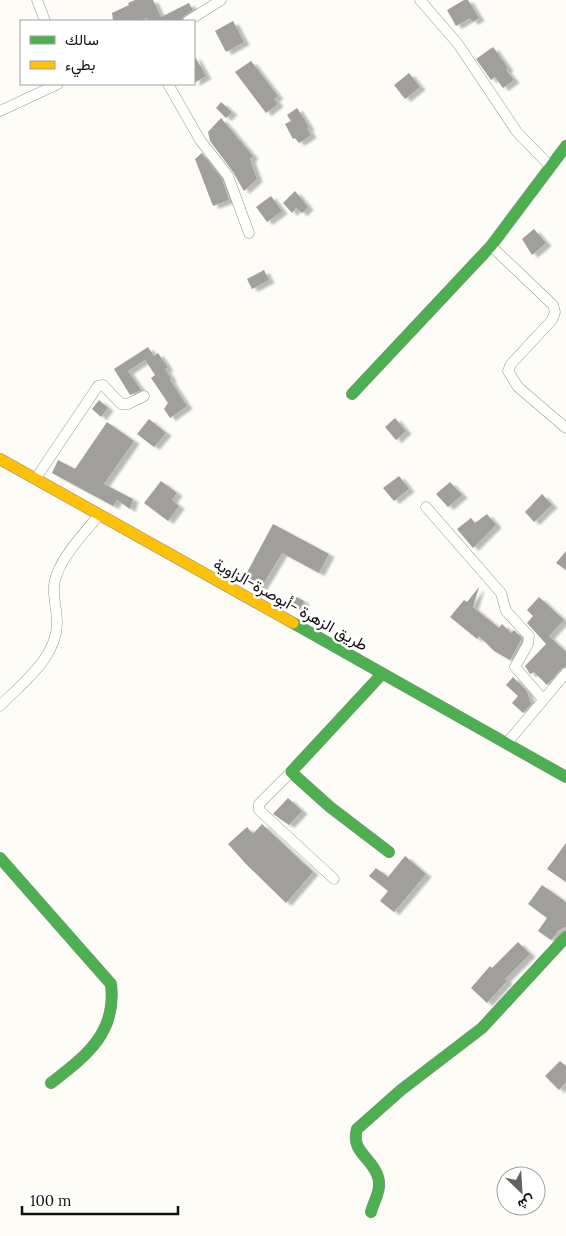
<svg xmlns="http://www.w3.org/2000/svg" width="566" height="1236" font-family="Lora,Vazirmatn,serif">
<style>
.building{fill:#a19f9c;filter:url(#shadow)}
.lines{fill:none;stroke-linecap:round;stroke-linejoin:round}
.street-casing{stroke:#979795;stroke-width:11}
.fast-casing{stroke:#8e8d8b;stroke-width:12}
.slow-casing{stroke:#8e8d8b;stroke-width:12}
.street{stroke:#fffffe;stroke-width:10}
.fast{stroke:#4caf50;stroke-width:11}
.slow{stroke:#ffc107;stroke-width:11}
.labels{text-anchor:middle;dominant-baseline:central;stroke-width:5;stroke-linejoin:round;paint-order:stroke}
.street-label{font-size:16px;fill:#111;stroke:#fff}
</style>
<defs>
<filter id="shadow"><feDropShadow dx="5.5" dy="3" stdDeviation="1" flood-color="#0004"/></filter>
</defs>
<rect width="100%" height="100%" fill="#fdfcf7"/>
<path class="building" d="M135,0H153L161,17L189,3L193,10L184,16L180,21H148L147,18L139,21H113L112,13L129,5L128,3Z
M464,0H468L479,18L472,22L470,18L456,26L447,10Z
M233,21L244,42L226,52L215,31Z
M493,47L508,68L506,70L514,80L503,88L495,77L491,80L476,59Z
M194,55L206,76L194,83Z
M251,61L278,96L274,99L278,104L266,113L235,72Z
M409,73L420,87L405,99L394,85Z
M221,102L232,112L226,118L216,108Z
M297,108L309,127L307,128L311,135L299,143L295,138L293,139L285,124L291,121L287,115Z
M221,118L253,156L250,159L257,179L244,191L233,172L210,141L208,132Z
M202,153L222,179L229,200L213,206L195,159Z
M295,191L308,207L302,213L296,208L292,213L283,203Z
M271,196L282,211L267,222L256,207Z
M534,229L546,243L532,255L522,239Z
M264,270L269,280L252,289L247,279Z
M148,347L154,356L158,353L168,368L165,369L171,378L170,380L187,406L170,418L164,409L168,403L151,378L155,375L145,360L128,371L141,390L130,395L114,369Z
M99,400L108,408L101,417L92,409Z
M395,418L406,431L396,440L385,427Z
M149,419L166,433L154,447L137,434Z
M107,422L134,441L104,484L133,499L130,509L117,500L113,506L52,473L58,460L75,469Z
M399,476L409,489L394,501L383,488Z
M161,481L177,493L172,500L179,506L168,521L144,503Z
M450,482L462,495L448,507L436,494Z
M542,494L552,505L534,522L525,512Z
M487,514L496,525L473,548L457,529L471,518L475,523Z
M273,524L329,554L319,573L282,553L261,588L244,578Z
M566,551V570L556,563Z
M479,587L473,607L499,628L502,624L511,633L514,630L522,638L510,660L494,651L479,636L477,639L450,617L464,600L467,602Z
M291,594L304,601L300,609L286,602Z
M539,597L564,620L549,636L566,652V666L561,669L547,685L534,672L530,674L525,666L546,644L527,623L533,616L527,610Z
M513,677L527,691L531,704L523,713L512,703L518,696L506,685Z
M288,798L302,811L289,825L273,814Z
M262,824L313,872L286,903L247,865L228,844L247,827L253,834Z
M566,843V882L547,869Z
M405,856L426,874L394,912L380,901L388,891L369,876L376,868L388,877Z
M542,885L566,902V927L559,930L551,940L538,931L547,918L528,904Z
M518,942L530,954L505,979L507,981L487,1003L471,988L490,966L492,968Z
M560,1061L566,1066V1082L559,1090L545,1076Z"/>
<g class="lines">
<g class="street-casing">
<path id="street" d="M37,0L45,21
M420,0L458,44L517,132L549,165
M188,21L221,0
M168,84L200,140L228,176L249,233
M0,111L58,84
M491,246L553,305L555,312L552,320L511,364L508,371L518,387L566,428
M36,478L98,386L103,385L121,404H128L144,396
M426,507L501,593L506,611L529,636L528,644L515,667L543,699
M0,706C22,683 57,658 57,623C57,606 50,590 57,574C64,554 86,531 99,515
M507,743L566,673
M291,772L259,804V810L334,879"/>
</g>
<g class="fast-casing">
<path id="fast" d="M352,394L491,246L566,146
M293,623L566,777
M382,674L291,772L330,807L389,852
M0,858L111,984C117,1033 86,1056 51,1083
M371,1212C374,1201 382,1189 378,1177C373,1158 350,1152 357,1129L401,1090L482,1028L566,937"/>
</g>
<g class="slow-casing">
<path id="slow" d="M0,459L293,623"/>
</g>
<use href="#street" class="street"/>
<use href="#fast" class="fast"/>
<use href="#slow" class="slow"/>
</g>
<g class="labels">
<g class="street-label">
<text transform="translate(291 604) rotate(29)">طريق الزهرة -أبوصرة-الزاوية</text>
</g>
</g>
<rect x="20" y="20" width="175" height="65" fill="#ffffff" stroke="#a0a0a0"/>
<rect x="30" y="36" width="25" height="8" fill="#4caf50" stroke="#a0a0a0"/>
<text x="65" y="45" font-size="15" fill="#111111">سالك</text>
<rect x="30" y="61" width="25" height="8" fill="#ffc107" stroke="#a0a0a0"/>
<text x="65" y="70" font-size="15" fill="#111111">بطيء</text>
<g transform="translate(521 1191) rotate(155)"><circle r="24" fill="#ffffff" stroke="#a0a0a0"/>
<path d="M0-4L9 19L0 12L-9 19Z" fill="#646362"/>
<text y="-8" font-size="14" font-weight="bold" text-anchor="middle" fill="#111111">ش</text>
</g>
<path d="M22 1206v8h156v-8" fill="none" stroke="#111111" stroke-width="2.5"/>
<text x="30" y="1206" font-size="15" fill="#111111" stroke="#ffffff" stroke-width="4" paint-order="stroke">100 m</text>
</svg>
